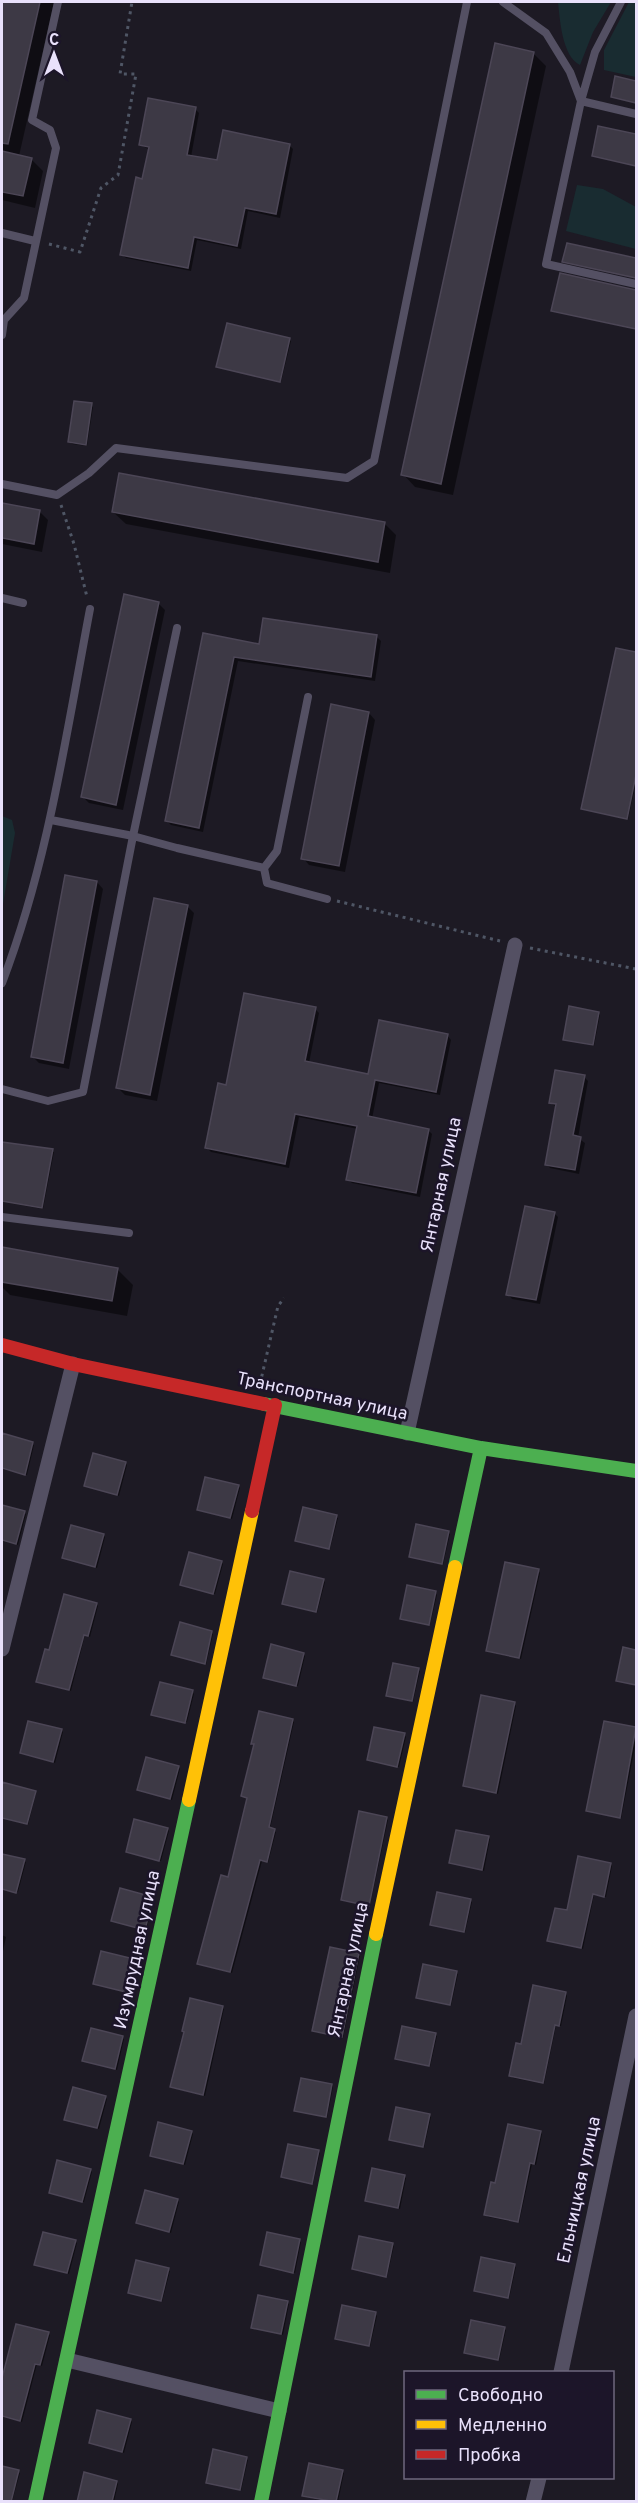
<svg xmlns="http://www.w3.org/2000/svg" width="638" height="2503" font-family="Overpass,sans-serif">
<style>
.green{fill:#192c31}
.shadow{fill:#0007}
.building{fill:#3d3945;stroke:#4c4656;stroke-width:1.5}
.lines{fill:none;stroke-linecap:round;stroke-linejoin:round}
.path{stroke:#4f5665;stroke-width:3;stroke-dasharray:3 4.5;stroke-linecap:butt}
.lane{stroke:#545063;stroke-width:8}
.street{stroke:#545063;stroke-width:15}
.fast{stroke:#4caf50;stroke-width:14}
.slow{stroke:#ffc107;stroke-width:14}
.jam{stroke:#c62828;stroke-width:14}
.labels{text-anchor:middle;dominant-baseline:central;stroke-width:5;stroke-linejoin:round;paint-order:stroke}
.street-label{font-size:18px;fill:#e9e1fb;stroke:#1c1529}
</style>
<rect width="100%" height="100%" fill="#1d1a24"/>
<path class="green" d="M558,2H611L593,32L580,65C562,56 560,20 558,2Z
M629,2H636V77L604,70V50Z
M577,185L603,189L636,207V249L566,231Z
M2,816L12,820L15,833L2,910Z"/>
<path class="shadow" d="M2,2H54L19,156L31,159L43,171L35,208L2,200Z
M533,53L546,66L453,495L415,487L403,474Z
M195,109L199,113L191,157L218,162L289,145L293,149L280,218L248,211L241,249L197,240L191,271L126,258L122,255L150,150L141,145Z
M600,128L636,136V166L594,155Z
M568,245L636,259V278L566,263Z
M635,291H636V330L552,310Z
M289,339L291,341L281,382L220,368Z
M91,405L93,407L87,446L72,444L70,442Z
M2,504L39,511L48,520L42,552L2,544Z
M113,512L384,523L396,535L390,573L126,524Z
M158,603L165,610L123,810L89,803L83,797Z
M205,635L260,646L376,636L381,641L375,681L238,661L203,832L171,825L166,820Z
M617,650L636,654V782L628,820L582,808Z
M369,713L375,720L345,872L309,865L303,858Z
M97,882L103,889L69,1069L39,1063L32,1056Z
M187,906L194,913L157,1101L125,1095L118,1088Z
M315,1009L319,1013L309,1063L370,1075L447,1035L451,1040L440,1095L379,1083L372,1119L428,1130L432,1134L420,1197L352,1183L347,1179L358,1129L299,1117L289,1168L211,1152L207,1148L227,1086Z
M598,1013L600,1015L594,1046L564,1039Z
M584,1077L588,1081L578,1138L585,1143L579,1174L550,1168L546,1164L557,1107L550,1103Z
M2,1144L54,1152L43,1209L2,1202Z
M554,1213L558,1217L540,1304L512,1299L508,1294Z
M2,1249L117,1269L133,1285L127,1316L10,1295L2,1287Z
M2,1435L34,1445L27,1475L2,1469Z
M125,1463L127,1465L119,1496L86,1486Z
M238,1486L240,1488L232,1519L198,1509Z
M2,1507L26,1514L18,1545L2,1541Z
M336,1517L338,1518L330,1549L299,1542Z
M448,1532L450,1534L443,1565L411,1557Z
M103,1535L105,1537L97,1568L64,1558Z
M221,1562L223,1564L215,1594L182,1585Z
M538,1571L540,1573L521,1659L489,1652L488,1651Z
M323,1580L325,1582L317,1613L286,1605Z
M435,1593L437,1595L430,1625L402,1618Z
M96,1604L98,1606L90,1637L85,1635L71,1691L39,1683L38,1681L50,1652Z
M211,1632L213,1634L206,1665L173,1655Z
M624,1649L636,1652V1686L617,1680Z
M303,1654L305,1656L298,1686L264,1677Z
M418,1669L420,1671L413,1702L388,1695Z
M192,1692L194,1694L187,1722L153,1714Z
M514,1704L516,1706L498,1794L466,1787L464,1785Z
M292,1720L294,1722L270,1829L276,1832L268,1863L262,1861L232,1973L200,1965L199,1963L229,1879L248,1798L243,1796L255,1745L253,1743Z
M605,1722L636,1729V1742L621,1819L588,1810Z
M61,1731L63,1732L55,1763L21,1753Z
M404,1735L406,1737L399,1767L369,1760Z
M178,1767L180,1769L172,1800L139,1790Z
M3,1784L36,1794L28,1825L2,1818Z
M386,1818L388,1820L370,1906L344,1901L342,1899Z
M167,1829L169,1831L161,1861L128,1852Z
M489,1838L490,1839L484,1871L450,1862Z
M2,1855L26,1862L18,1892L2,1887Z
M611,1864L612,1866L606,1897L594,1895L583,1949L551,1942L549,1941L568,1912Z
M152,1898L154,1900L146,1931L113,1921Z
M470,1900L472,1902L465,1933L432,1925Z
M2,1935L6,1937L2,1956Z
M102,1952L135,1962L128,1993L95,1983Z
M358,1955L360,1956L343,2038L315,2032L314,2030Z
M456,1973L458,1974L451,2006L418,1997Z
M566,1994L567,1996L561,2026H556L544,2084L513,2078L511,2076L522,2046Z
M223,2008L224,2009L205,2096L173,2088L172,2087Z
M435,2034L437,2036L430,2067L397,2059Z
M122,2038L124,2039L117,2070L84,2060Z
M332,2085L333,2087L327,2118L296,2110Z
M105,2097L107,2099L99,2129L66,2119Z
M429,2115L431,2117L424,2148L391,2140Z
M191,2132L193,2134L185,2165L153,2157Z
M541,2132L542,2134L536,2165L532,2164L519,2223L488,2217L486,2215L496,2185Z
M318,2151L320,2153L313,2184L283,2177Z
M90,2170L92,2172L84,2202L50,2193Z
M404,2176L406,2178L400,2209L366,2200Z
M177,2200L179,2202L171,2233L138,2223Z
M299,2241L301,2242L295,2273L261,2265Z
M75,2242L77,2243L69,2274L36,2264Z
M392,2244L394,2246L387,2277L354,2269Z
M137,2261L170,2271L162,2302L129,2292Z
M514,2266L516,2267L509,2299L476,2290Z
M287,2302L289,2304L283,2335L253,2327Z
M375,2314L377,2316L370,2347L337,2338Z
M17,2325L50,2335L42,2366L37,2364L22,2422L2,2417V2383Z
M504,2328L506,2330L499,2361L466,2352Z
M130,2420L132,2422L124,2453L91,2443Z
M246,2458L248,2460L241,2491L208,2482Z
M2,2467L20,2473L12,2502L2,2501Z
M342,2471L344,2473L338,2502H325L304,2496Z
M117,2482L118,2484L114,2502H78Z"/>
<path class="building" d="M2,2H40L8,144L2,143Z
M495,43L534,52L441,484L401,475Z
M615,76L636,81V103L611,97Z
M148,98L196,107L187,155L217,160L223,130L290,144L276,214L245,208L237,246L194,237L188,268L120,255L136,177L142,179L149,147L139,145Z
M598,126L636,134V166L592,156Z
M2,151L32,158L23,196L2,192Z
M567,243L636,258V278L562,262Z
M560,273L636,290V329L551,311Z
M227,323L290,338L280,382L216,367Z
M74,401L92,403L86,445L68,442Z
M119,473L385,522L378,562L112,512Z
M2,503L40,510L34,544L2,538Z
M124,594L159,602L116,805L81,797Z
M263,618L377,635L371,677L234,657L199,828L165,821L203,633L259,644Z
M616,648L636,652V775L627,819L581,809Z
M331,704L369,712L339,866L301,859Z
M65,875L97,881L63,1063L31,1057Z
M154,898L188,905L150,1095L116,1088Z
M244,993L316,1007L305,1061L368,1074L379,1020L448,1034L436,1092L375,1080L368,1116L429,1129L416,1193L346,1180L357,1126L295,1114L285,1164L205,1148L218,1083L226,1085Z
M569,1006L599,1012L593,1045L563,1040Z
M555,1070L585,1075L573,1135L581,1137L575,1170L545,1165L556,1104L549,1103Z
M2,1142L53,1149L42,1208L2,1201Z
M525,1206L555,1212L536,1300L506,1295Z
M2,1247L118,1268L112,1301L2,1282Z
M2,1433L33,1442L25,1475L2,1468Z
M93,1453L126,1462L117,1495L84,1486Z
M205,1477L239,1485L230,1518L197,1510Z
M2,1505L25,1511L16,1544L2,1540Z
M303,1507L337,1515L329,1549L295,1541Z
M416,1524L449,1531L442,1564L409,1557Z
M71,1525L104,1534L95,1567L62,1558Z
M189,1552L222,1561L213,1594L180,1585Z
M505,1562L539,1569L519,1658L486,1651Z
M290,1571L324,1579L316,1612L282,1604Z
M407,1585L436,1591L429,1625L400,1619Z
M64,1594L97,1603L88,1636L84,1635L69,1690L36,1682L45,1649L49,1650Z
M180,1622L212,1631L205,1664L171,1655Z
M271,1644L304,1653L296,1686L263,1678Z
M623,1647L636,1650V1685L616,1681Z
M393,1663L419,1668L412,1701L386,1696Z
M160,1682L193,1690L185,1723L151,1715Z
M481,1695L515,1702L496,1793L463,1786Z
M259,1711L293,1719L269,1827L275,1829L267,1862L260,1860L230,1972L197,1964L221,1875L228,1877L247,1798L241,1796L254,1744H251Z
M28,1721L62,1729L53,1762L20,1753Z
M604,1721L636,1727L620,1818L586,1811Z
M374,1727L405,1733L397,1767L367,1760Z
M146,1757L179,1766L170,1799L137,1790Z
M2,1782L36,1791L27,1824L2,1818Z
M359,1811L387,1817L369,1906L341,1900Z
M134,1819L168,1828L159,1861L126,1852Z
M456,1830L489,1836L482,1870L449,1863Z
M2,1854L25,1859L16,1893L2,1889Z
M578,1856L611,1863L604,1897L593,1894L581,1948L547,1941L555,1908L567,1910Z
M120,1888L153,1897L145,1930L111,1921Z
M437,1892L471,1899L464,1932L430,1925Z
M330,1947L359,1953L342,2037L312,2031Z
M101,1951L134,1959L126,1992L93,1984Z
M423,1964L457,1971L450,2005L416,1998Z
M533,1985L566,1992L559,2026L555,2025L543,2083L509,2076L516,2043L521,2044Z
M190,1998L223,2006L203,2095L170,2087L184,2032L182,2031Z
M402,2026L436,2033L429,2066L395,2059Z
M91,2028L123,2036L115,2069L82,2061Z
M301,2078L332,2084L326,2117L294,2111Z
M73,2087L106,2096L97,2128L64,2120Z
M396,2107L430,2114L423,2147L389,2140Z
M158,2122L192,2131L183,2164L150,2156Z
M508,2124L541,2131L534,2164L530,2163L518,2222L484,2215L491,2182L495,2183Z
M288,2144L319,2150L312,2184L281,2177Z
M57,2160L91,2169L82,2202L49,2193Z
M372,2168L405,2175L398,2208L365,2201Z
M145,2190L178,2199L169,2232L136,2223Z
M43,2232L76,2240L67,2273L34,2265Z
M267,2232L300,2239L293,2273L260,2265Z
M359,2236L393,2243L386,2277L352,2269Z
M481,2257L515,2264L508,2298L474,2291Z
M136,2260L169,2268L161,2301L128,2293Z
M258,2295L288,2301L281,2334L251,2328Z
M342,2305L376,2312L369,2346L335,2339Z
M471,2320L505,2327L498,2360L464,2353Z
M16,2324L49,2332L40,2365L35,2364L20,2421L2,2416V2378Z
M97,2410L131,2419L122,2452L89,2443Z
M213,2449L247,2457L240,2490L206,2483Z
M309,2463L343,2470L336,2502L302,2496Z
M2,2466L19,2470L11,2502H2Z
M84,2472L117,2481L112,2502H77Z"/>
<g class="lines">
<path class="path" d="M49,244L80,252L101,188L118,175L136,74H120L132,2
M61,505L74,544L87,597
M337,901L500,941
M530,948L636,969
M260,1384L278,1306L284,1298"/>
<path class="lane" d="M503,2L546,33L570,72L581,101L546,264L636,284
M621,2L595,52L581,101L636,114
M2,233L35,241
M2,335L4,320L24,298L56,148L50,130L32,120L58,2
M2,484L57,495L89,473L116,448L347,478L374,461L467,2
M2,598L23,603
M51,820L133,836L177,848L264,868L267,883L327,899
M264,868L277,851L308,697
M2,983C48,863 66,735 90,609
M2,1089L48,1101L83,1092L133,836L177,628
M2,1217L129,1233"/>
<path class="street" d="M407,1433L515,945
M2,1649L73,1364
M67,2360L279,2411
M561,2372L636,2016
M533,2502L539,2478"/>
<path class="fast" d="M264,1404L481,1448L636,1471
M455,1567L481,1448
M35,2502L189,1800
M261,2502L376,1934"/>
<path class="slow" d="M189,1800L252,1511
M376,1934L455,1567"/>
<path class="jam" d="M2,1345L73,1364L264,1404
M252,1511L275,1405"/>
</g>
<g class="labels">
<g class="street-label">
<text transform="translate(442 1185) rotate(-78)">Янтарная улица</text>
<text transform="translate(322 1397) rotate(12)">Транспортная улица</text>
<text transform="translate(138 1950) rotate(-78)">Изумрудная улица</text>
<text transform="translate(349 1970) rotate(-78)">Янтарная улица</text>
<text transform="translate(580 2190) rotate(-78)">Ельницкая улица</text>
</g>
</g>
<rect width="638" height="2503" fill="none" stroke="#e9e1fb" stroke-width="6"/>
<rect x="404" y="2371" width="210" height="108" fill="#1c1529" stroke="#6e677d" stroke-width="1.5"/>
<rect x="416" y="2390" width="30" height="9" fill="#4caf50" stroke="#6e677d" stroke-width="1.5"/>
<text x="458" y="2401" font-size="18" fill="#e9e1fb">Свободно</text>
<rect x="416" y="2420" width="30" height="9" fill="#ffc107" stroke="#6e677d" stroke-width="1.5"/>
<text x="458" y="2431" font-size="18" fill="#e9e1fb">Медленно</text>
<rect x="416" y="2450" width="30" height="9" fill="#c62828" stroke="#6e677d" stroke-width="1.5"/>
<text x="458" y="2461" font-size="18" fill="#e9e1fb">Пробка</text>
<g transform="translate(54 54)" stroke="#1c1529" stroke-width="4.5" paint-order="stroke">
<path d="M0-4.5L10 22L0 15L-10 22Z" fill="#e9e1fb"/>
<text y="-9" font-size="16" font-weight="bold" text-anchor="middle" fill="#e9e1fb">С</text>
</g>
</svg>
